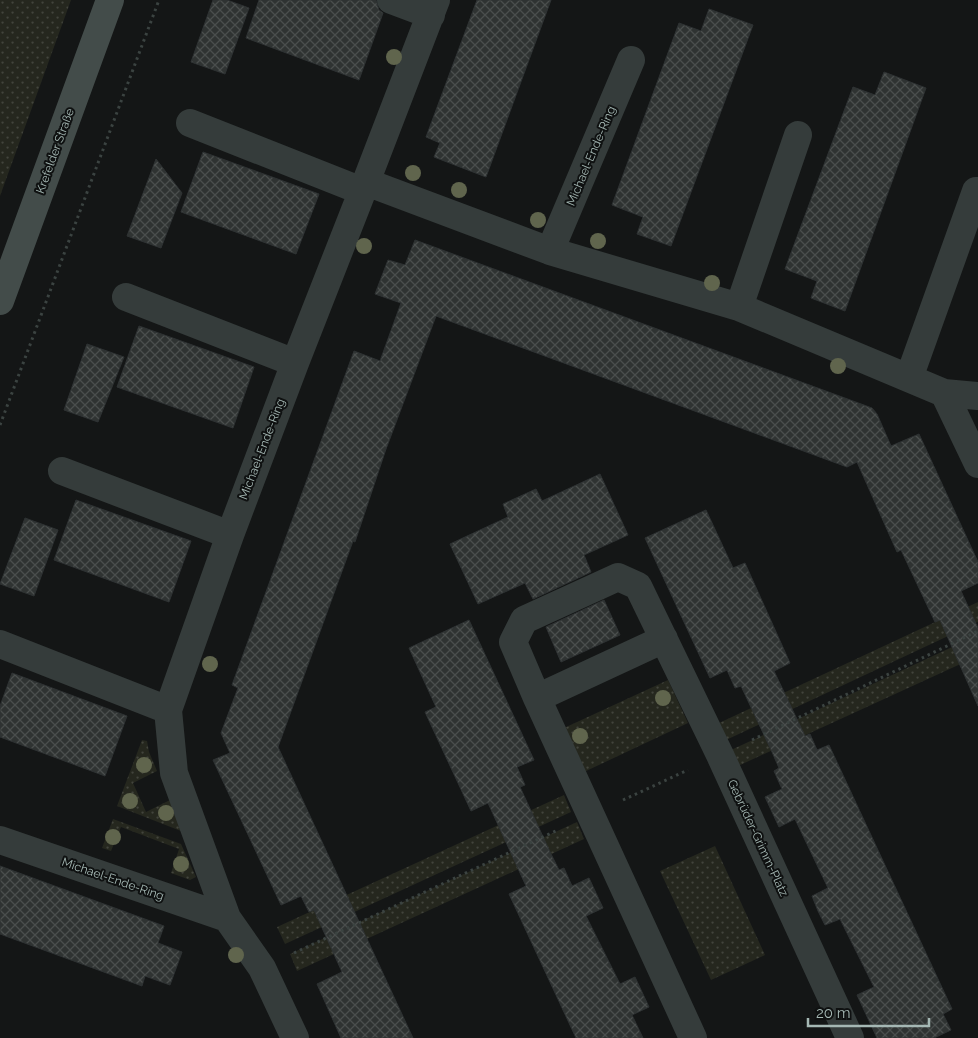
<svg xmlns="http://www.w3.org/2000/svg" width="978" height="1038" font-family="Raleway,sans-serif">
<style>
.grass{fill:url(#grass-dots)}
.building{fill:url(#building-cross-hatch);stroke:#2e3233}
.lines{fill:none;stroke-linecap:round;stroke-linejoin:round}
.path{stroke:#3b4341;stroke-width:3;stroke-dasharray:2.5 4;stroke-linecap:butt}
.minor{stroke:#353c3b;stroke-width:28}
.secondary{stroke:#434c4a;stroke-width:28}
.tree{fill:#60654d}
.labels{text-anchor:middle;dominant-baseline:central;stroke-width:4;stroke-linejoin:round;paint-order:stroke}
.street-label{font-size:12px;fill:#a5b8b4;stroke:#0f1111}
</style>
<defs>
<pattern id="grass-dots" width="8" height="8" patternUnits="userSpaceOnUse" patternTransform="scale(1.25)"><rect width="8" height="8" fill="#25271e"/><path d="M2 2h.1M6 6h.1" fill="none" stroke="#42443c" stroke-width="1.8" stroke-linecap="round"/></pattern>
<pattern id="building-cross-hatch" width="8" height="8" patternUnits="userSpaceOnUse" patternTransform="scale(1.25)"><rect width="8" height="8" fill="#2f3332"/><path d="M0 0l8 8M0 8l8-8" fill="none" stroke="#4a4e4d"/></pattern>
</defs>
<rect width="100%" height="100%" fill="#141616"/>
<path class="grass" d="M0,0H71L0,196Z
M978,602V622L726,740L719,723Z
M978,635V656L738,766L731,750Z
M668,680L688,723L584,772L564,728Z
M142,740L147,741L149,752L157,771L133,783L146,812L170,800L186,833L117,806Z
M564,795L571,812L285,944L277,927Z
M113,819L181,844L196,877L190,880L171,873L179,849L121,827L111,851L102,848Z
M577,822L584,839L297,971L290,954Z
M715,846L765,955L711,980L660,871Z"/>
<path class="building" d="M213,0H227L249,8L225,74L191,62Z
M259,0H376L379,10L383,13L359,80L246,38Z
M477,0H551L486,177L434,157L440,143L426,137Z
M709,9L753,25L671,246L637,234L643,217L612,205L679,23L701,31Z
M884,72L926,88L845,311L811,298L817,281L785,269L853,87L875,95Z
M203,152L319,194L296,254L181,212Z
M156,159L182,193L161,248L127,236Z
M415,240L872,408L877,414L891,446L919,434L978,562V583L961,591L978,628V706L940,620L935,622L901,550L897,552L857,462L847,467L436,316L386,449L355,542L353,541L278,747L413,1038H341L317,984L342,972L314,910L309,912L301,896L281,905L213,760L230,753L221,733L238,688L232,685L354,351L380,361L401,303L375,294L388,260L405,265Z
M139,326L254,367L233,428L117,387Z
M87,344L124,357L98,422L64,410Z
M600,474L628,535L584,555L591,572L533,599L525,583L478,604L450,544L508,517L503,504L536,489L542,501Z
M76,500L191,541L169,602L54,560Z
M706,510L733,568L745,563L790,663L774,671L805,736L810,734L817,750L829,745L952,1009L943,1014L951,1030L934,1038H877L857,995L874,987L840,919L825,925L818,911L812,896L828,888L795,819L779,827L765,797L782,789L774,771L779,768L772,752L741,686L735,688L727,670L710,678L645,538Z
M25,518L58,530L34,596L0,584Z
M604,600L620,635L561,662L546,627Z
M469,620L534,760L517,767L525,785L520,787L551,854L559,870L564,868L572,886L589,878L603,908L586,916L620,984L635,977L649,1007L632,1015L643,1038H576L509,894L526,886L488,803L471,811L425,712L436,707L409,648Z
M12,673L127,716L105,776L0,737V706Z
M0,866L164,926L158,943L182,952L170,985L145,976L142,986L0,934Z"/>
<g class="lines">
<path class="path" d="M0,425L159,0
M752,740L978,631
M623,800L688,770
M294,953L558,830"/>
<path class="minor" d="M391,0L431,15
M190,123L362,191
M366,182L436,0
M550,251L631,60
M126,297L295,363
M739,307L798,135
M909,378L976,191
M944,393L978,464
M62,471L230,535
M0,644L168,710
M537,698L664,639
M0,840L227,918
M295,1038L262,968L227,918L174,773L168,710L230,535L295,363L366,182L550,251L739,307L944,393L978,396
M693,1038L537,698L513,642L524,620L618,577L638,586L720,755L850,1038"/>
<path class="secondary" d="M0,301L110,0"/>
</g>
<g class="tree">
<circle cx="394" cy="57" r="8"/>
<circle cx="413" cy="173" r="8"/>
<circle cx="459" cy="190" r="8"/>
<circle cx="538" cy="220" r="8"/>
<circle cx="598" cy="241" r="8"/>
<circle cx="364" cy="246" r="8"/>
<circle cx="712" cy="283" r="8"/>
<circle cx="838" cy="366" r="8"/>
<circle cx="210" cy="664" r="8"/>
<circle cx="663" cy="698" r="8"/>
<circle cx="580" cy="736" r="8"/>
<circle cx="144" cy="765" r="8"/>
<circle cx="130" cy="801" r="8"/>
<circle cx="166" cy="813" r="8"/>
<circle cx="113" cy="837" r="8"/>
<circle cx="181" cy="864" r="8"/>
<circle cx="236" cy="955" r="8"/>
</g>
<g class="labels">
<g class="street-label">
<text transform="translate(55 151) rotate(-70)">Krefelder Straße</text>
<text transform="translate(591 156) rotate(-67)">Michael-Ende-Ring</text>
<text transform="translate(262 449) rotate(-69)">Michael-Ende-Ring</text>
<text transform="translate(758 838) rotate(65)">Gebrüder-Grimm-Platz</text>
<text transform="translate(113 879) rotate(19)">Michael-Ende-Ring</text>
</g>
</g>
<path d="M808 1018v8h121v-8" fill="none" stroke="#a5b8b4" stroke-width="2.5"/>
<text x="816" y="1018" font-size="15" fill="#a5b8b4" stroke="#0f1111" stroke-width="4" paint-order="stroke">20 m</text>
</svg>
